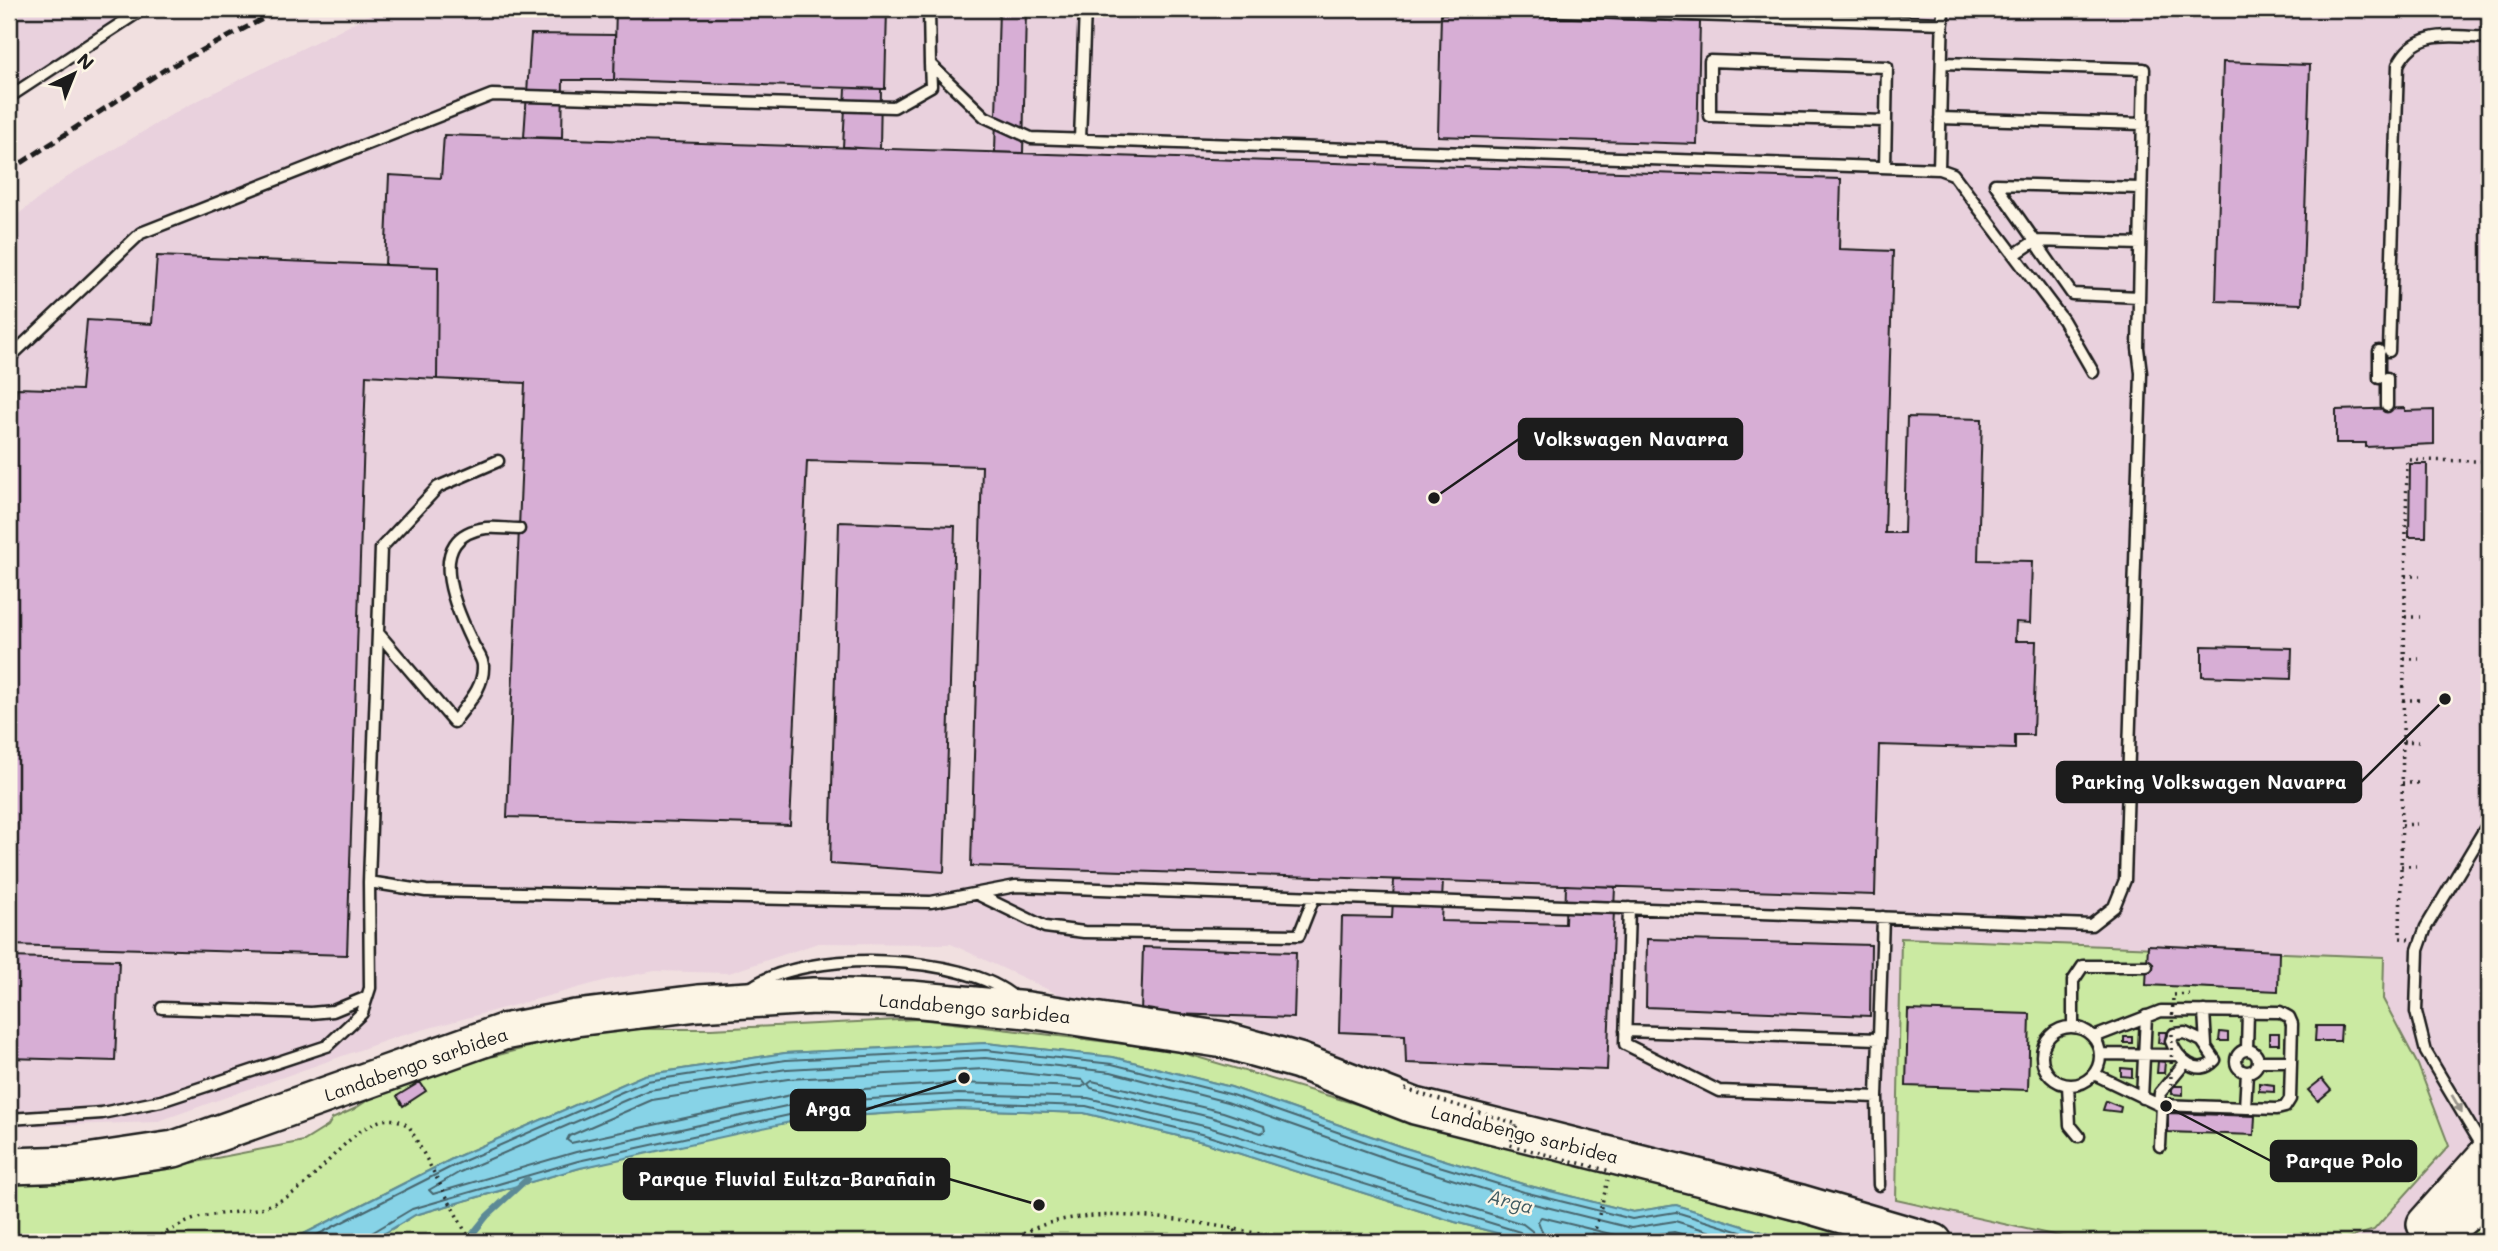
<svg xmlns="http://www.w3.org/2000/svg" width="2498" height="1251" font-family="Mali,sans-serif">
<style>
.built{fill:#e9d1dd}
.green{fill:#cbeaa2;stroke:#74835f;stroke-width:2}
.water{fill:#87d3e7;stroke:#5c8a96;stroke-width:2}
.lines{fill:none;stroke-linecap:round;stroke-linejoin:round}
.shore{stroke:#47656d;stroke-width:2}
.stream{stroke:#5c8a96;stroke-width:6}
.building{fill:#d7aed5;stroke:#1c1c1c;stroke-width:2}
.lane-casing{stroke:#1c1c1c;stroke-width:15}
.highway-casing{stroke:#1c1c1c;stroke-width:40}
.path{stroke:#1c1c1c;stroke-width:3.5;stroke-dasharray:2 5;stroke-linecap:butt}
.lane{stroke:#fcf5e5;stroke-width:10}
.highway{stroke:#fcf5e5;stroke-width:35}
.rail{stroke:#1c1c1c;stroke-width:5;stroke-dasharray:10 5;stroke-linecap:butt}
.path-bridge{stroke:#1c1c1c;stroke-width:3.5;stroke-dasharray:2 5;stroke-linecap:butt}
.oneway{fill:#97938b}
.labels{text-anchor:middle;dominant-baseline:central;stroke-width:5;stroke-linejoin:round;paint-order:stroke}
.street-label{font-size:18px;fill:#1c1c1c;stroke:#fcf5e5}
.water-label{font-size:19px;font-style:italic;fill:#415c63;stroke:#fcf5e5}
.leader{fill:none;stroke:#1c1c1c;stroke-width:2.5}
.callout-dot{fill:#1c1c1c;stroke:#fcf5e5;stroke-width:2.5}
.callout{fill:#1c1c1c;stroke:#1c1c1c;stroke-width:2.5}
.callout-label{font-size:19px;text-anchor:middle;font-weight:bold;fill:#fff}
</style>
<rect width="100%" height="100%" fill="#f1e0e0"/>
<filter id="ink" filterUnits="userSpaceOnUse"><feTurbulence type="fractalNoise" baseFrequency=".0143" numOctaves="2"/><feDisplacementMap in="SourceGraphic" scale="14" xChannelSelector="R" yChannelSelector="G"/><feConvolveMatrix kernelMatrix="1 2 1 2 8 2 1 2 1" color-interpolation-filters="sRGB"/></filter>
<g filter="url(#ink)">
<path class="built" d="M9,9H157L9,103Z
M381,9H2489V1242H1903L1350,1064L1224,1016L1141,1013L1068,999L951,944L818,943L729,973L655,971L607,980L396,1037L156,1122L9,1127V221L66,178L181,109Z"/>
<path class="green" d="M1901,938L2384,957L2383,999L2418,1065L2449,1146L2374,1230L2337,1242H2085L1896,1200Z
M919,1019L1173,1050L1397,1116L1684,1190L1870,1242H1794L1676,1205L1633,1212L1526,1185L1402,1147L1231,1087L1113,1057L986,1043L785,1053L644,1075L454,1158L288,1242H9V1177L160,1169L304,1141L328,1126L332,1119L354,1109L397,1081L599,1029H711Z
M958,1109L1084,1113L1203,1142L1455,1222L1531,1242H370L415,1215L580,1168L692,1141L804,1119Z
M2489,1213V1242H2457Z"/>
<path class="water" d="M986,1043L1113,1057L1231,1087L1402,1147L1526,1185L1633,1212L1676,1205L1794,1242H1531L1455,1222L1203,1142L1084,1113L958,1109L804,1119L580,1168L415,1215L370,1242H288L454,1158L644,1075L785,1053Z"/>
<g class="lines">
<path class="shore" d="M985,1069L1083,1080L1086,1084L1082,1087L958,1083L800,1093L571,1143L567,1140L569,1136L652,1100L788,1079Z
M1092,1081L1223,1112L1264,1126L1265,1131L1261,1133L1210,1117L1091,1088L1088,1084Z
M303,1242L457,1164L647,1081L786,1060L986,1050L1112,1064L1229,1094L1400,1154L1524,1192L1632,1219L1676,1212L1773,1242
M367,1242L370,1234L412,1209L578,1161L803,1112L958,1102L1086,1106L1205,1135L1520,1232L1526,1242
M1535,1242L1532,1231L1523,1224L1208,1127L1088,1098L959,1094L800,1103L576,1152L433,1194L429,1190L460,1172L649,1090L787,1069L985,1058L1111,1072L1227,1102L1397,1162L1522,1201L1631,1228L1675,1221L1744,1242
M1546,1242L1538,1221L1541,1217L1627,1238L1674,1232L1708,1242"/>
<path class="stream" d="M466,1242L487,1216L527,1179"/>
</g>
<path class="building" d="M616,9H887L885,89L614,80Z
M999,9H1026L1023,153L995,152Z
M1441,14L1700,22L1697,144L1438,136Z
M531,34L615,35L614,80H563L562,138L524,137Z
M2223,62L2310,65L2302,304L2216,301Z
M846,88L881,89L880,149L843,147Z
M444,135L1841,179L1839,249L1893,251L1885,533H1904L1907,417L1982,419L1978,560L2032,561L2030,623L2016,622L2015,641H2036L2033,735H2015V749L1879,745L1875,895L971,866L982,466L807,461L790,825L507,817L525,383L437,379L438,267L385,265L389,175L441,178Z
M157,256L438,267L437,379L366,375L347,955L9,945V456L17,388L81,390L87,320L152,324Z
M2405,408V411L2434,410V444L2366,447V443H2336V410Z
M2410,464H2427L2426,537H2409Z
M839,522L955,526L944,872L830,864Z
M2202,646L2292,648L2291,679L2202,676Z
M1394,880L1443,881L1441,921L1565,924L1566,885L1615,887L1607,1070L1406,1063L1405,1035L1339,1032L1342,917L1392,918Z
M1647,939L1871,945L1870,1016L1646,1007Z
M2148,945L2279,951L2278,991L2146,985Z
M1143,947L1296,952L1294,1018L1141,1013Z
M9,957L119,960L115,1061L9,1058Z
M1908,1010L2030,1014L2028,1090L1906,1086Z
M2316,1026H2341L2340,1041H2315Z
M2159,1032H2166L2165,1044L2158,1043Z
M2220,1032L2228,1033V1041H2219Z
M2269,1033H2279V1044H2269Z
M2124,1037H2132V1043H2124Z
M2158,1061L2165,1062L2164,1073H2157Z
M2121,1068L2132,1069V1077L2121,1076Z
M2322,1079L2331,1090L2318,1101L2308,1090Z
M420,1082L426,1091L403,1106L397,1096Z
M2259,1083L2274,1085V1092L2259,1091Z
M2172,1086H2183V1095L2172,1094Z
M2106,1101L2121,1107L2120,1112L2103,1110Z
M2168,1113L2255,1116L2254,1135L2168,1132Z"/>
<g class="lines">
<g class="lane-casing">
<path id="lane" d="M929,9L930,64L985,117L1031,138L1939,169L1953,174L2063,320L2093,372
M1146,9H1167
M1501,9L1943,23
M9,97L143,9
M1940,118L2143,124
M1080,139L1085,9
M1885,167L1887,67L1710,61V116L1886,121
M1939,169L1943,9
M2014,255L2035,241L2140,244
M2139,297L2072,294L1995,184L2141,188
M2389,351L2398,65C2416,27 2454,37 2489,38
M9,358L141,233L492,95L894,107L931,86L930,64
M2379,378V351
M2387,406V378
M379,634L454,722C467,704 484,688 483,666C483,658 475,650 472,642C455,607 423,536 486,528C497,527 508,529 519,529
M369,882L426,891L931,902L1016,886L2091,925L2114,907L2125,880L2141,373L2138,348L2144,69L1942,63
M977,894L1045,927L1084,932L1299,935L1314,897
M1629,908L1625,1044L1719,1091L1877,1097
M752,987C807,949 964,953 1015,998
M162,1008L311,1013L333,1011L367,997
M2204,1011L2206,1045
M2073,1026V981L2083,966H2147
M2042 1056a29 29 0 1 1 58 0a29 29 0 1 1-58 0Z
M1625,1031L1879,1039
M2185,1033L2202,1041L2215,1060C2198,1079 2177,1058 2171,1041L2174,1034Z
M2094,1037L2161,1011L2280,1012L2289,1017L2292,1024L2290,1099L2285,1107L2277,1109L2159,1105L2094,1074
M2247,1049L2248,1012
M2236 1061a11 11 0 1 1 22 0a11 11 0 1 1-22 0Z
M2100,1054L2176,1055
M2259,1061H2291
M2068,1085L2070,1125L2079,1136
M2142,1098L2146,1016
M2159,1105L2160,1093L2185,1063
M2245,1108L2247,1072
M9,1119L102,1113L161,1101L327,1046L362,1013L370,988L369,882L381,548L438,487L498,461
M2160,1146L2162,1105
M2484,1149L2426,1052L2416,1012L2418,950L2426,927L2489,822
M1879,1185L1877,1097L1883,917"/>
</g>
<g class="highway-casing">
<path id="highway" d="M9,1166L73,1164L174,1149L503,1032L576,1018L698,1003L814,996L911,999L1028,1010L1224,1040L1299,1061L1415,1106L1801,1203L1934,1242
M2425,1224L2489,1152
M2441,1235L2489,1194"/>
</g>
<path class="path" d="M2405,576H2420
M2405,617H2420
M2404,659H2419
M2403,700H2420
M2403,741L2419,742
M2402,783H2419
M2402,825L2417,824
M2401,866H2416
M2409,939L2400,938L2407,460L2482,461
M1234,1230L1242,1242
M148,1242C165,1234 184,1221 202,1217C242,1209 263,1215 299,1189C326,1170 374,1094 410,1128L466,1233L478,1242
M1012,1242C1072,1190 1227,1228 1301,1242
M1592,1242L1608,1180"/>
<use href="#lane" class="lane"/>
<use href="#highway" class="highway"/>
<path class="rail" d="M9,171L164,70L282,9"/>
<path class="path-bridge" d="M1405,1089L1517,1124L1510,1145L1610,1171
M2170,1113L2173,995L2192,994"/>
</g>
<defs><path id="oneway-solid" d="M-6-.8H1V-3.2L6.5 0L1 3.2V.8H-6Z" transform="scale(1.75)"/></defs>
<use class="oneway" href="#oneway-solid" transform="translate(2457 1104) rotate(60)"/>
</g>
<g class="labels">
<g class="street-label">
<text transform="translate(975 1008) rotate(5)">Landabengo sarbidea</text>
<text transform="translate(416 1064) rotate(-19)">Landabengo sarbidea</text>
<text transform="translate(1525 1134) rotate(14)">Landabengo sarbidea</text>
</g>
<g class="water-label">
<text transform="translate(1511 1201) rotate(15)">Arga</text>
</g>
</g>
<path class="leader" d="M1434 498L1519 439M2445 699L2361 782M964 1078L865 1110M2166 1106L2271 1161M1039 1205L949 1179"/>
<g class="callout-dot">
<circle cx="1434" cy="498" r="7"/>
<circle cx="2445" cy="699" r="7"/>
<circle cx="964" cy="1078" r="7"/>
<circle cx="2166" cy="1106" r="7"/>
<circle cx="1039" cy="1205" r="7"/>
</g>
<g class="callout">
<rect x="1519" y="419" width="223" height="40" rx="7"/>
<rect x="2057" y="762" width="304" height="40" rx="7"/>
<rect x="791" y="1090" width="74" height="40" rx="7"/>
<rect x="2271" y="1141" width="145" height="40" rx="7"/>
<rect x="624" y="1159" width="325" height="40" rx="7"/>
</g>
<g class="callout-label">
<text x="1631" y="446">Volkswagen Navarra</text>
<text x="2209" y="789">Parking Volkswagen Navarra</text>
<text x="828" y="1116">Arga</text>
<text x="2344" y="1168">Parque Polo</text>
<text x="787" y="1186">Parque Fluvial Eultza-Barañain</text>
</g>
<rect width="2498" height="1251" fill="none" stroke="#fcf5e5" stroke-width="35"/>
<rect x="18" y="18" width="2463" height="1216" fill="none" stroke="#1c1c1c" stroke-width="2.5" filter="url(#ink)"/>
<g transform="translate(74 74) rotate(43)" stroke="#fcf5e5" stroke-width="5" paint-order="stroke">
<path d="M0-5L12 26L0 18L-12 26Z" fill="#1c1c1c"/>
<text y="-10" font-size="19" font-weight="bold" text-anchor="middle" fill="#1c1c1c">N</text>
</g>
</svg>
